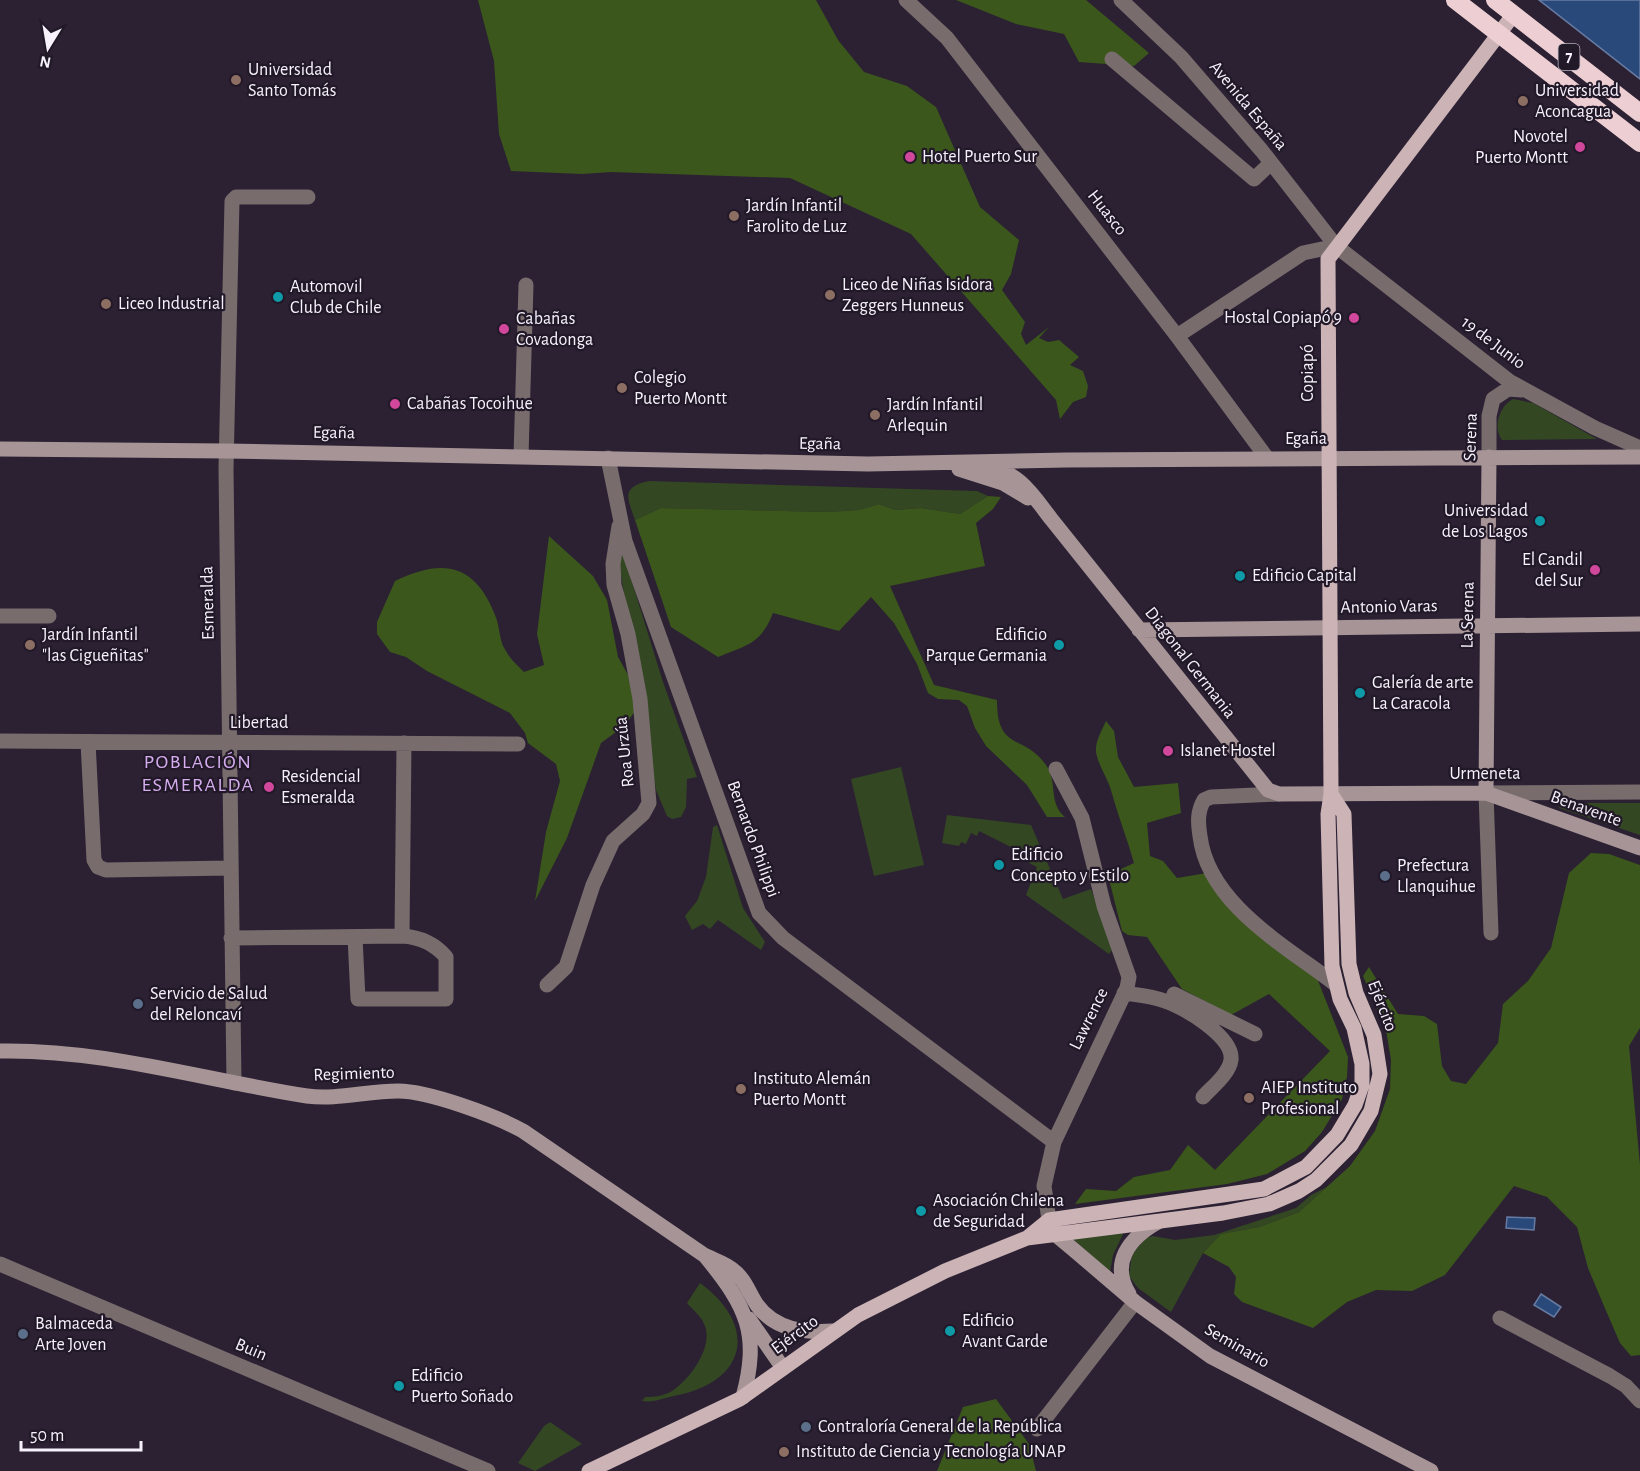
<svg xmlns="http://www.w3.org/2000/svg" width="1640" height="1471" font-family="'Alegreya Sans',sans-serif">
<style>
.green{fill:#344723}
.forest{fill:#3b571c}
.water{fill:#29497b;stroke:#677ba2;stroke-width:1.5}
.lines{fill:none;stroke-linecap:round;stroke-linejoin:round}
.street{stroke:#786c6d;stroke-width:15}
.secondary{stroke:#a79496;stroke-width:15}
.primary{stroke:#ccb3b6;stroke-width:15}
.highway{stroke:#edcfd3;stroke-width:18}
.education-dot{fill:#8d6e63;stroke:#211828;stroke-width:2}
.hotel-dot{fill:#d1479c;stroke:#211828;stroke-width:2}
.culture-dot{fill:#0f9aa8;stroke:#211828;stroke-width:2}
.service-dot{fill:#5c6f8a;stroke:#211828;stroke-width:2}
.labels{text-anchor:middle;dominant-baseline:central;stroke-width:4.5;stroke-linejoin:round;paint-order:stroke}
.shield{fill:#211828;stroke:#b7b0bc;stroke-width:1.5}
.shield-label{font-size:16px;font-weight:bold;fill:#f7f1fc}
.poi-label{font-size:18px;fill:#f7f1fc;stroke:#211828;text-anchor:start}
.street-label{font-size:18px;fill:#f7f1fc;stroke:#211828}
.neighbourhood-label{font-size:20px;letter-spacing:1.5px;fill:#d6adef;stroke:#211828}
</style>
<rect width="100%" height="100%" fill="#2b2132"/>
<path class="green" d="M1513,399L1533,403L1597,439L1502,440C1492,428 1500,405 1513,399Z
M649,481L977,491L988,496L960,514L921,508L895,510L879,504L859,510L828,512L661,508L635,520C627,497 621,487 649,481Z
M623,553L663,682L697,777L687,779L686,807L681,817L672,819L667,816L656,790L621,575L619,561Z
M901,767L924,865L874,876L851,779Z
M1561,803H1640V835L1559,808Z
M947,815L1031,825L1063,899L1091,889L1113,949L1109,954L1026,895L1037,867L1029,863L1031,857L979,831L977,836L971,833L966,844L961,842L959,846L942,843Z
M717,825L743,908L765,942L761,950L718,920L710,929L703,924L692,930L685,916L697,901L706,877L713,827Z
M1327,1187L1299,1212L1259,1227L1221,1234L1203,1253L1171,1312L1138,1288L1129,1276L1132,1254L1146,1238L1153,1236L1175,1240L1214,1235L1296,1208L1311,1195Z
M1124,1232L1113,1255L1110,1272L1073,1239Z
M700,1283C760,1327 746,1383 674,1396C663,1398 654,1403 642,1401L645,1397C654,1397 664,1396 672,1391C690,1379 713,1348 705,1326C702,1317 693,1310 687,1303Z
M550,1422L582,1444L535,1471L518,1463L544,1426Z"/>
<path class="forest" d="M478,0H816L838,40L864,72L907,86L936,107L980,207L1019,240L1011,274L1002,290L1025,322L1021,334L1026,345L1049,327L1039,338L1048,342L1059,340L1079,357L1070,365L1083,371L1088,386L1086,397L1073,402L1060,419L1056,400L911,234L790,178L611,172L582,174L511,171L499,134L494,61Z
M956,0H1086L1149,53L1134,66L1079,62L1064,34L1016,24Z
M988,496L1001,497L993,509L976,523L985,566L890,586L934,685L997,700C997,752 1023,733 1046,765C1058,782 1048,803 1065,817H1047L1027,785L986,746L975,728L967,706L959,700L938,699L928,693L917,664L894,623L871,597L839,631L773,613C761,644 747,645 718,657L671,627L635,520L661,508L828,512L859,510L879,504L895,510L921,508L960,514Z
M549,536L593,576L607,600L618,657L628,675L636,710L624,726L601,743L567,838L535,901L546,832L560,781L556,764L528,743L525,733L510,713L427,671L406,657L390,652L377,634V622L395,581C442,558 475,563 495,615C500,626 499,642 506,651C510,659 518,666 524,672L544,665L537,634Z
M1106,721L1114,731L1118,757L1134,787L1178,783L1181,813L1147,823L1150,856L1163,861L1177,878L1207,873L1317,978L1348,1057L1347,1077L1342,1099L1322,1132L1305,1151L1267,1174L1227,1184L1075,1204L1086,1189L1116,1191L1134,1177L1170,1170L1188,1145L1215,1170L1330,1051L1269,994L1231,1015L1182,989L1147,937L1128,935L1122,931L1108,875L1134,863C1127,838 1117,813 1110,787C1106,776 1098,764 1096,752C1095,742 1102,730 1106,721Z
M1591,853L1609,854L1640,865V1028L1629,1046L1640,1165V1355L1631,1356L1620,1343L1604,1306L1588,1268L1577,1227L1547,1197L1514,1186L1445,1275L1412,1291L1376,1290L1347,1302L1313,1328L1242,1302L1234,1294L1236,1277L1229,1267L1203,1253L1221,1234L1259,1227L1299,1212L1350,1166L1375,1131L1390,1089L1391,1060L1386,1030L1363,976L1369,967L1398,1014L1424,1016L1437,1024L1442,1066L1451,1081L1466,1084L1498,1043L1503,1004L1528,981L1551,948L1569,873Z
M996,1399L1029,1444L1036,1471H937L963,1407Z"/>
<path class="water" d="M1539,0H1640V79Z
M1507,1217L1535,1218L1534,1230L1506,1228Z
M1541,1294L1561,1307L1554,1317L1534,1305Z"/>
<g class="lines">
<path class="street" d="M906,0L947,38L1177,336L1267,458
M1121,0L1181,57L1262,151L1336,246L1509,381L1595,428L1640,448
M1112,59L1254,179L1271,163
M1177,336L1303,253L1336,246
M521,456L526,285
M1489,457V416L1493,399L1508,389L1522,390
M608,458L625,541L759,913L783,938L1054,1142
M0,616H49
M0,741L518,744
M88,742L94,860L98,867L106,870L230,868
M1279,794L1211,797L1204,800C1197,812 1198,823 1200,836C1208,904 1286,946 1335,984
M1491,933L1486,793L1640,792
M402,936L404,743
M231,938L402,936C419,937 435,944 446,957V999H358L355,937
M547,985L566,967L593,885L613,841L643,814L649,803L640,699L628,634L614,585L613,564L619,526
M1124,993C1138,995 1152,996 1165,1001C1184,1007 1234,1037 1231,1060C1229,1074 1212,1087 1203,1097
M1174,994L1255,1034
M234,1083L226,469L232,201L236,197H308
M1049,1220L1044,1186L1054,1142L1127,988L1129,977L1104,906L1082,818L1056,769
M0,1264L488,1471
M1500,1318L1610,1376L1626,1386L1640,1401
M1037,1429L1135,1302"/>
<path class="secondary" d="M0,449L226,451L868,464L1066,460L1640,457
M986,465C1022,475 1031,493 1052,520L1268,790L1279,794L1486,793L1640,848
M959,469L1003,483L1028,498
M1139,630L1640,624
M1486,793L1489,457
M0,1051C104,1049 204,1080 307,1096C337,1100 367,1091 398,1091C429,1091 496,1116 523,1131L704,1255C714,1260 725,1263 733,1270C745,1279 749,1293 757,1305C775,1330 805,1333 833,1331
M1051,1225L1056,1235L1074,1250L1135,1302L1210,1356L1431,1471
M706,1257C747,1307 760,1334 743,1397
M1129,1294C1110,1263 1129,1238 1158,1222
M749,1319L783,1368"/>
<path class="primary" d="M1027,1238L1049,1220L1264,1189L1306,1167L1337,1135L1355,1105L1362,1085V1064L1354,1028L1340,999L1332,966L1328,814L1331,794L1328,259L1514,14
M589,1471L740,1399L858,1315L945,1271L1027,1238L1223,1213L1269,1204L1299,1191L1316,1180L1351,1145L1371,1111L1380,1074L1374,1035L1356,993L1349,964L1344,814L1331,794"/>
<path class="highway" d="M1455,0L1640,143
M1495,0L1640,113"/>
</g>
<g class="education-dot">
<circle cx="236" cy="80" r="6"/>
<circle cx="1523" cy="101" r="6"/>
<circle cx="734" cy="216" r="6"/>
<circle cx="830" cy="295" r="6"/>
<circle cx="106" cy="304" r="6"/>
<circle cx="622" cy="388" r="6"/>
<circle cx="875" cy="415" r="6"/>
<circle cx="30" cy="645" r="6"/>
<circle cx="741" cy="1089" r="6"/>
<circle cx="1249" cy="1098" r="6"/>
<circle cx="784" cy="1452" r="6"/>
</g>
<g class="hotel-dot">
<circle cx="1580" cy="147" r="6"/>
<circle cx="910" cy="157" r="6"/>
<circle cx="1354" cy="318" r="6"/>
<circle cx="504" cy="329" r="6"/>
<circle cx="395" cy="404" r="6"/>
<circle cx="1595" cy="570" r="6"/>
<circle cx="1168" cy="751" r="6"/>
<circle cx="269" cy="787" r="6"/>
</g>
<g class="culture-dot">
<circle cx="278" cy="297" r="6"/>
<circle cx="1540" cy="521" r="6"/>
<circle cx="1240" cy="576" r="6"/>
<circle cx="1059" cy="645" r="6"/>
<circle cx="1360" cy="693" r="6"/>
<circle cx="999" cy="865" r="6"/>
<circle cx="921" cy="1211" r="6"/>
<circle cx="950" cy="1331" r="6"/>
<circle cx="399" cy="1386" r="6"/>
</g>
<g class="service-dot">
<circle cx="1385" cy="876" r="6"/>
<circle cx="138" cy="1004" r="6"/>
<circle cx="23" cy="1334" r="6"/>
<circle cx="806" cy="1427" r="6"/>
</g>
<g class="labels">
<rect class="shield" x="1558.5" y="44" width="21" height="26" rx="4.5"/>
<g class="shield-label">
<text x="1569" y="57">7</text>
</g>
<g class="poi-label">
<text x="248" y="70">Universidad<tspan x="248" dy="21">Santo Tomás</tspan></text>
<text x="1535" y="91">Universidad<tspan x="1535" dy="21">Aconcagua</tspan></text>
<text x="1568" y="137" text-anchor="end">Novotel<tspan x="1568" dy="21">Puerto Montt</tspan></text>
<text x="922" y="157">Hotel Puerto Sur</text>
<text x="746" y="206">Jardín Infantil<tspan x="746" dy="21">Farolito de Luz</tspan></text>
<text x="842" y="285">Liceo de Niñas Isidora<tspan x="842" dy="21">Zeggers Hunneus</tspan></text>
<text x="290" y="287">Automovil<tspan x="290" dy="21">Club de Chile</tspan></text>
<text x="118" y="304">Liceo Industrial</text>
<text x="1342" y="318" text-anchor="end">Hostal Copiapó 9</text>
<text x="516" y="319">Cabañas<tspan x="516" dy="21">Covadonga</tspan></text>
<text x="634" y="378">Colegio<tspan x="634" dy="21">Puerto Montt</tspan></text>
<text x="407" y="404">Cabañas Tocoihue</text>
<text x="887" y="405">Jardín Infantil<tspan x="887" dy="21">Arlequin</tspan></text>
<text x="1528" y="511" text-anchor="end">Universidad<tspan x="1528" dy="21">de Los Lagos</tspan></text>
<text x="1583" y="560" text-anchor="end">El Candil<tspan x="1583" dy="21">del Sur</tspan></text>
<text x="1252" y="576">Edificio Capital</text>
<text x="42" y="635">Jardín Infantil<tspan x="42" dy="21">"las Cigueñitas"</tspan></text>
<text x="1047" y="635" text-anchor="end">Edificio<tspan x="1047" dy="21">Parque Germania</tspan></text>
<text x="1372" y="683">Galería de arte<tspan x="1372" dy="21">La Caracola</tspan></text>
<text x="1180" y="751">Islanet Hostel</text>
<text x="281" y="777">Residencial<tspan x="281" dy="21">Esmeralda</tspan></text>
<text x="1011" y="855">Edificio<tspan x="1011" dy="21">Concepto y Estilo</tspan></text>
<text x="1397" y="866">Prefectura<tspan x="1397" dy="21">Llanquihue</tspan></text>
<text x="150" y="994">Servicio de Salud<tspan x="150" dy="21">del Reloncaví</tspan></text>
<text x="753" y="1079">Instituto Alemán<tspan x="753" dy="21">Puerto Montt</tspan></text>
<text x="1261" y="1088">AIEP Instituto<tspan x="1261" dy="21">Profesional</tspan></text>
<text x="933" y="1201">Asociación Chilena<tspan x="933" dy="21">de Seguridad</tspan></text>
<text x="962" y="1321">Edificio<tspan x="962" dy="21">Avant Garde</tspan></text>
<text x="35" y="1324">Balmaceda<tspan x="35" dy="21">Arte Joven</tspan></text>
<text x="411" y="1376">Edificio<tspan x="411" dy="21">Puerto Soñado</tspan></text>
<text x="818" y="1427">Contraloría General de la República</text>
<text x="796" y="1452">Instituto de Ciencia y Tecnología UNAP</text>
</g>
<g class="street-label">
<text transform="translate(1248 106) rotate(50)">Avenida España</text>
<text transform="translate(1107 213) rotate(52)">Huasco</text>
<text transform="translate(1493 343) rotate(37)">19 de Junio</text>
<text transform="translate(1308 373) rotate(-90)">Copiapó</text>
<text transform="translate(334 433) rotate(1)">Egaña</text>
<text transform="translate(1471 437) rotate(-88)">Serena</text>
<text x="1306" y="439">Egaña</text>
<text transform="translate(820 444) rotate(1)">Egaña</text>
<text transform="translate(208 603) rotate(-91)">Esmeralda</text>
<text transform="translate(1389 607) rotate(-1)">Antonio Varas</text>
<text transform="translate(1468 615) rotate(-89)">La Serena</text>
<text transform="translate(1190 663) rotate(52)">Diagonal Germania</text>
<text x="259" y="723">Libertad</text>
<text transform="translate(625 752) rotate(-96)">Roa Urzúa</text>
<text x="1485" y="774">Urmeneta</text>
<text transform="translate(1586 809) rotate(20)">Benavente</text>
<text transform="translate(753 839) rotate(70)">Bernardo Philippi</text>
<text transform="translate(1382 1006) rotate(69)">Ejército</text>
<text transform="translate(1089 1019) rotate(-64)">Lawrence</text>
<text transform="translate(354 1074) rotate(-2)">Regimiento</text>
<text transform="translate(795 1335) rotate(-36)">Ejército</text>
<text transform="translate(1237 1346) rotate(30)">Seminario</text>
<text transform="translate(251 1350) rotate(23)">Buin</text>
</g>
<g class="neighbourhood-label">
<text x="198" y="762">POBLACIÓN<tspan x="198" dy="23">ESMERALDA</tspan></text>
</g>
</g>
<g transform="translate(48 48) rotate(191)" stroke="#211828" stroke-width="4.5" paint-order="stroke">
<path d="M0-4.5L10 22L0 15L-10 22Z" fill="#f7f1fc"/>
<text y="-9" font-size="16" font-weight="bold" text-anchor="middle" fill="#f7f1fc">N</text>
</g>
<path d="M21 1441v9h120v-9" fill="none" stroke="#f7f1fc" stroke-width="3"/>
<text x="30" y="1441" font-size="18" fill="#f7f1fc" stroke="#211828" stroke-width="4.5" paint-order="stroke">50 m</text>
</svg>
